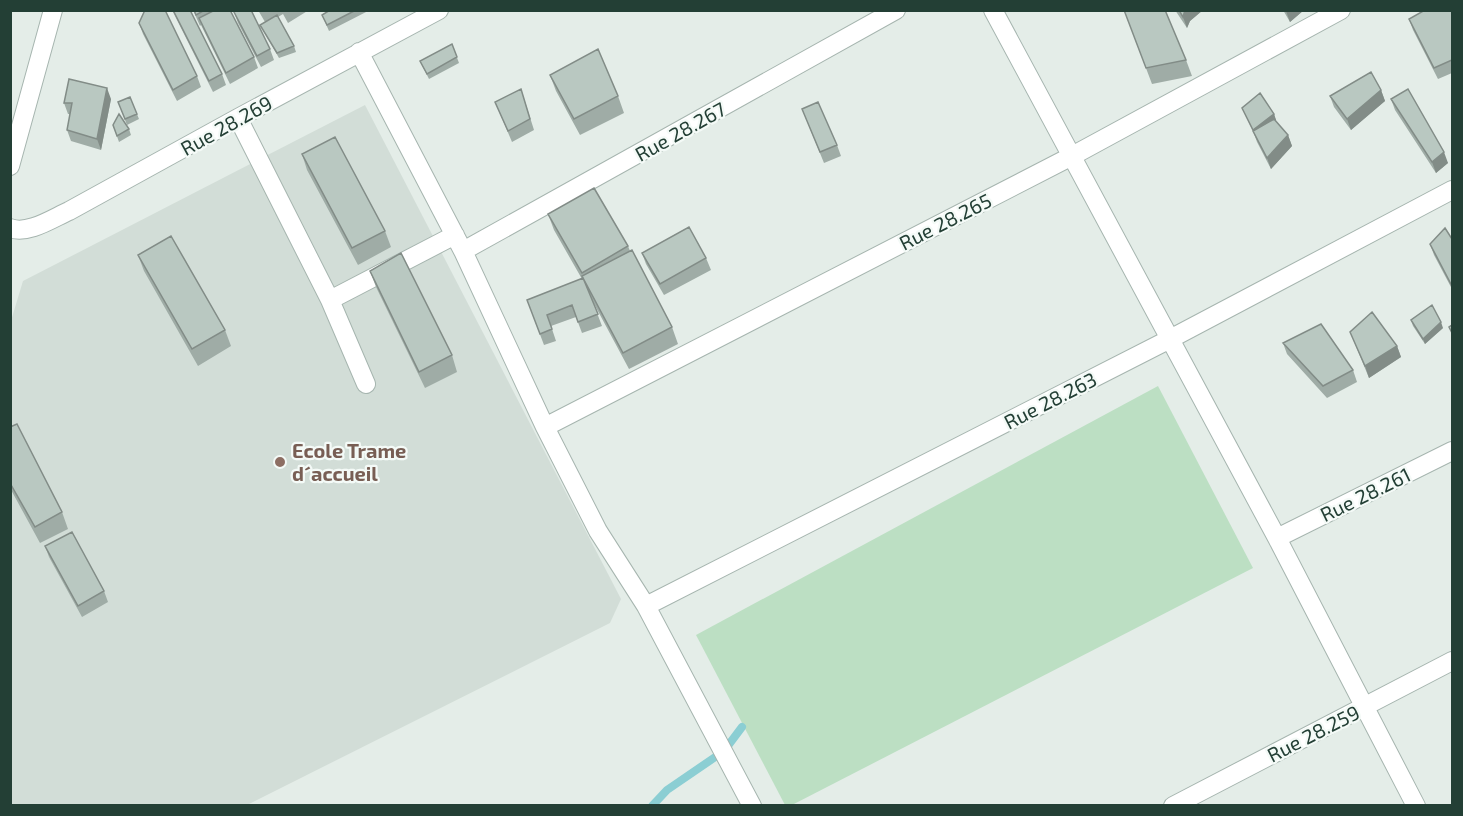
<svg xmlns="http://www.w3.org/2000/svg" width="1463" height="816" font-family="'Exo 2',sans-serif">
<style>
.built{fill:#d2ddd7}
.green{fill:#bcdfc3}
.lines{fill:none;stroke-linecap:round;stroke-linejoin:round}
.stream{stroke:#8bced3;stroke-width:8}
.minor-casing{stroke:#a6b5af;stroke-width:20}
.minor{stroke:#fff;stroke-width:18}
.wall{fill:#9faca6}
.shaded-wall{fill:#828c87}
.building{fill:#b9c8c1;stroke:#828c87;stroke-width:1.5}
.education-dot{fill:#8d6e63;stroke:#f4faf7;stroke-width:2}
.labels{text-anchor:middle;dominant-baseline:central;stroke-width:4.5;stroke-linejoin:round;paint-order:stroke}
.street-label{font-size:20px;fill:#233f35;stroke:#f4faf7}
.education-label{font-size:20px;font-weight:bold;fill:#785e54;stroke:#f4faf7;text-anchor:start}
</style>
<rect width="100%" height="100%" fill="#e4ede8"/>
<path class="built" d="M365,105L621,599L610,623L247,805L11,806L10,324L23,281Z"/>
<path class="green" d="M1158,386L1253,568L792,805H785L696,635Z"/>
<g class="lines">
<path class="stream" d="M652,806L667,790L724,751L742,727"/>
<g class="minor-casing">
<path id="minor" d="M993,10L1277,538L1416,806
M359,52L463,251L545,427L598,531L646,606L752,806
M238,118L330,300L366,384
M10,166L53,10
M10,228C28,235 53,218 69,211L238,118L439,10
M463,251L896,10
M330,300L455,235
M545,427L1072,156L1341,10
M1277,538L1452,451
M646,606L1170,339L1452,190
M1173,806L1452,661"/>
</g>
<use href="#minor" class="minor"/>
</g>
<path class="wall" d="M172,10H190L222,74L226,85L213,92Z
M193,10H233L231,12L254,57L258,68L230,84L201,25L200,26Z
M258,10H309L288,23L283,14L278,17L294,46L296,52L279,58L263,30L260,25L265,22Z
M330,10H370L329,31L322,15Z
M1124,10L1186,60L1192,76L1152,84Z
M1175,10H1203L1190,21L1187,28Z
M1283,10H1304L1290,22Z
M1452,10V73L1438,79L1413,30L1409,19Z
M234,12L270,49L274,60L261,67L238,23Z
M139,23L197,76L201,87L177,101L143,34Z
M452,44L459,63L429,79L420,61Z
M550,75L618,96L624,113L580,135L556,91Z
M521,89L534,130L512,142L495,102Z
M1381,90L1385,101L1351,130L1334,107L1330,96Z
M130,97L139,119L127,125L118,102Z
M111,99L101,150L71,141L67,130L70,114H68L64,103Z
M1391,99L1448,163L1436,173L1395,110Z
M1242,108L1274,114L1276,120L1275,121L1288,135L1292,146L1271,169L1257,142L1253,131Z
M802,109L837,145L841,156L824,163Z
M113,125L129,129L131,135L119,142Z
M302,154L385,231L391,247L358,265L307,170Z
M548,214L628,246L630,251L672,327L678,344L629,369L592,300L602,326L582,333L576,317L551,326L556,341L544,345L527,300L582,279L554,230Z
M1452,239V289L1434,255L1430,244Z
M642,253L706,258L711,270L664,295L646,264Z
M138,255L225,330L231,346L198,366L144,271Z
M370,271L452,355L457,372L425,388L376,287Z
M1411,320L1443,328L1425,344L1413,326Z
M1350,332L1397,346L1401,357L1369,378Z
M1283,343L1353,370L1357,382L1327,398L1287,354Z
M10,427L62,512L68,529L40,543L10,488Z
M45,546L104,591L108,602L82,617L49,557Z"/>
<path class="shaded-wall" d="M1185,10H1203L1190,21L1187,28L1183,17Z
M1304,10L1290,22L1286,11V10Z
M107,88L111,99L101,150L97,139Z
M1381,90L1385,101L1351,130L1347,119Z
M1274,114L1276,120L1256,136L1253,130Z
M1288,135L1292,146L1271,169L1267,158Z
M1444,152L1448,163L1436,173L1432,162Z
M1441,322L1443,328L1425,344L1423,339Z
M1397,346L1401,357L1369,378L1365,366Z"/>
<path class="building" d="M145,10H165L197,76L173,90L139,23Z
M173,10H190L222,74L209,81Z
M194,10H205L196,15Z
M215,10H230L254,57L226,73L199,18Z
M237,10H251L270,49L257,56L234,12Z
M330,10H356L327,25L322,15Z
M1124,10H1165L1186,60L1146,68Z
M1179,10H1185L1183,17Z
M1425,10H1452V60L1434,68L1409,19Z
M277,15L294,46L277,53L260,25Z
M452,44L457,57L427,74L420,61Z
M598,49L618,96L574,119L550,75Z
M1371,72L1381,90L1347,119L1330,96Z
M69,79L107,88L97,139L67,130L72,103H64Z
M521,89L530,119L508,131L495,102Z
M1408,89L1444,152L1432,162L1391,99Z
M1260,93L1274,114L1253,130L1242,108Z
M130,97L137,114L125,119L118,102Z
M818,102L837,145L820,152L802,109Z
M119,114L129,129L117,136L113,125Z
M1274,119L1288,135L1267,158L1253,131Z
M335,137L385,231L352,248L302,154Z
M594,188L628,246L582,273L548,214Z
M689,227L706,258L660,284L642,253Z
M1445,228L1452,239V286L1430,244Z
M171,236L225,330L192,349L138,255Z
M632,250L672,327L623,353L582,276Z
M401,253L452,355L419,372L370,271Z
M583,278L598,314L578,322L572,305L547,315L552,329L540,334L527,300Z
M1432,305L1441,322L1423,339L1411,320Z
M1372,312L1397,346L1365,366L1350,332Z
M1321,324L1353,370L1323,386L1283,343Z
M1452,325V333L1449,327Z
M17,424L62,512L35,527L10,483V427Z
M72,532L104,591L78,606L45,546Z"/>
<circle class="education-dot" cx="280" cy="462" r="6"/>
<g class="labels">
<g class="street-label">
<text transform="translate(226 125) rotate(-29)">Rue 28.269</text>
<text transform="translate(680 131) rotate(-29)">Rue 28.267</text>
<text transform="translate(945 221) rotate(-27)">Rue 28.265</text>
<text transform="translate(1050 400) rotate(-27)">Rue 28.263</text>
<text transform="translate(1365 494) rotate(-26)">Rue 28.261</text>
<text transform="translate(1313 733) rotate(-27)">Rue 28.259</text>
</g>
<g class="education-label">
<text x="292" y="450">Ecole Trame<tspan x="292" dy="23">d´accueil</tspan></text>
</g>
</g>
<rect width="1463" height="816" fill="none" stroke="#233f35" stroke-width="24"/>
</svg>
